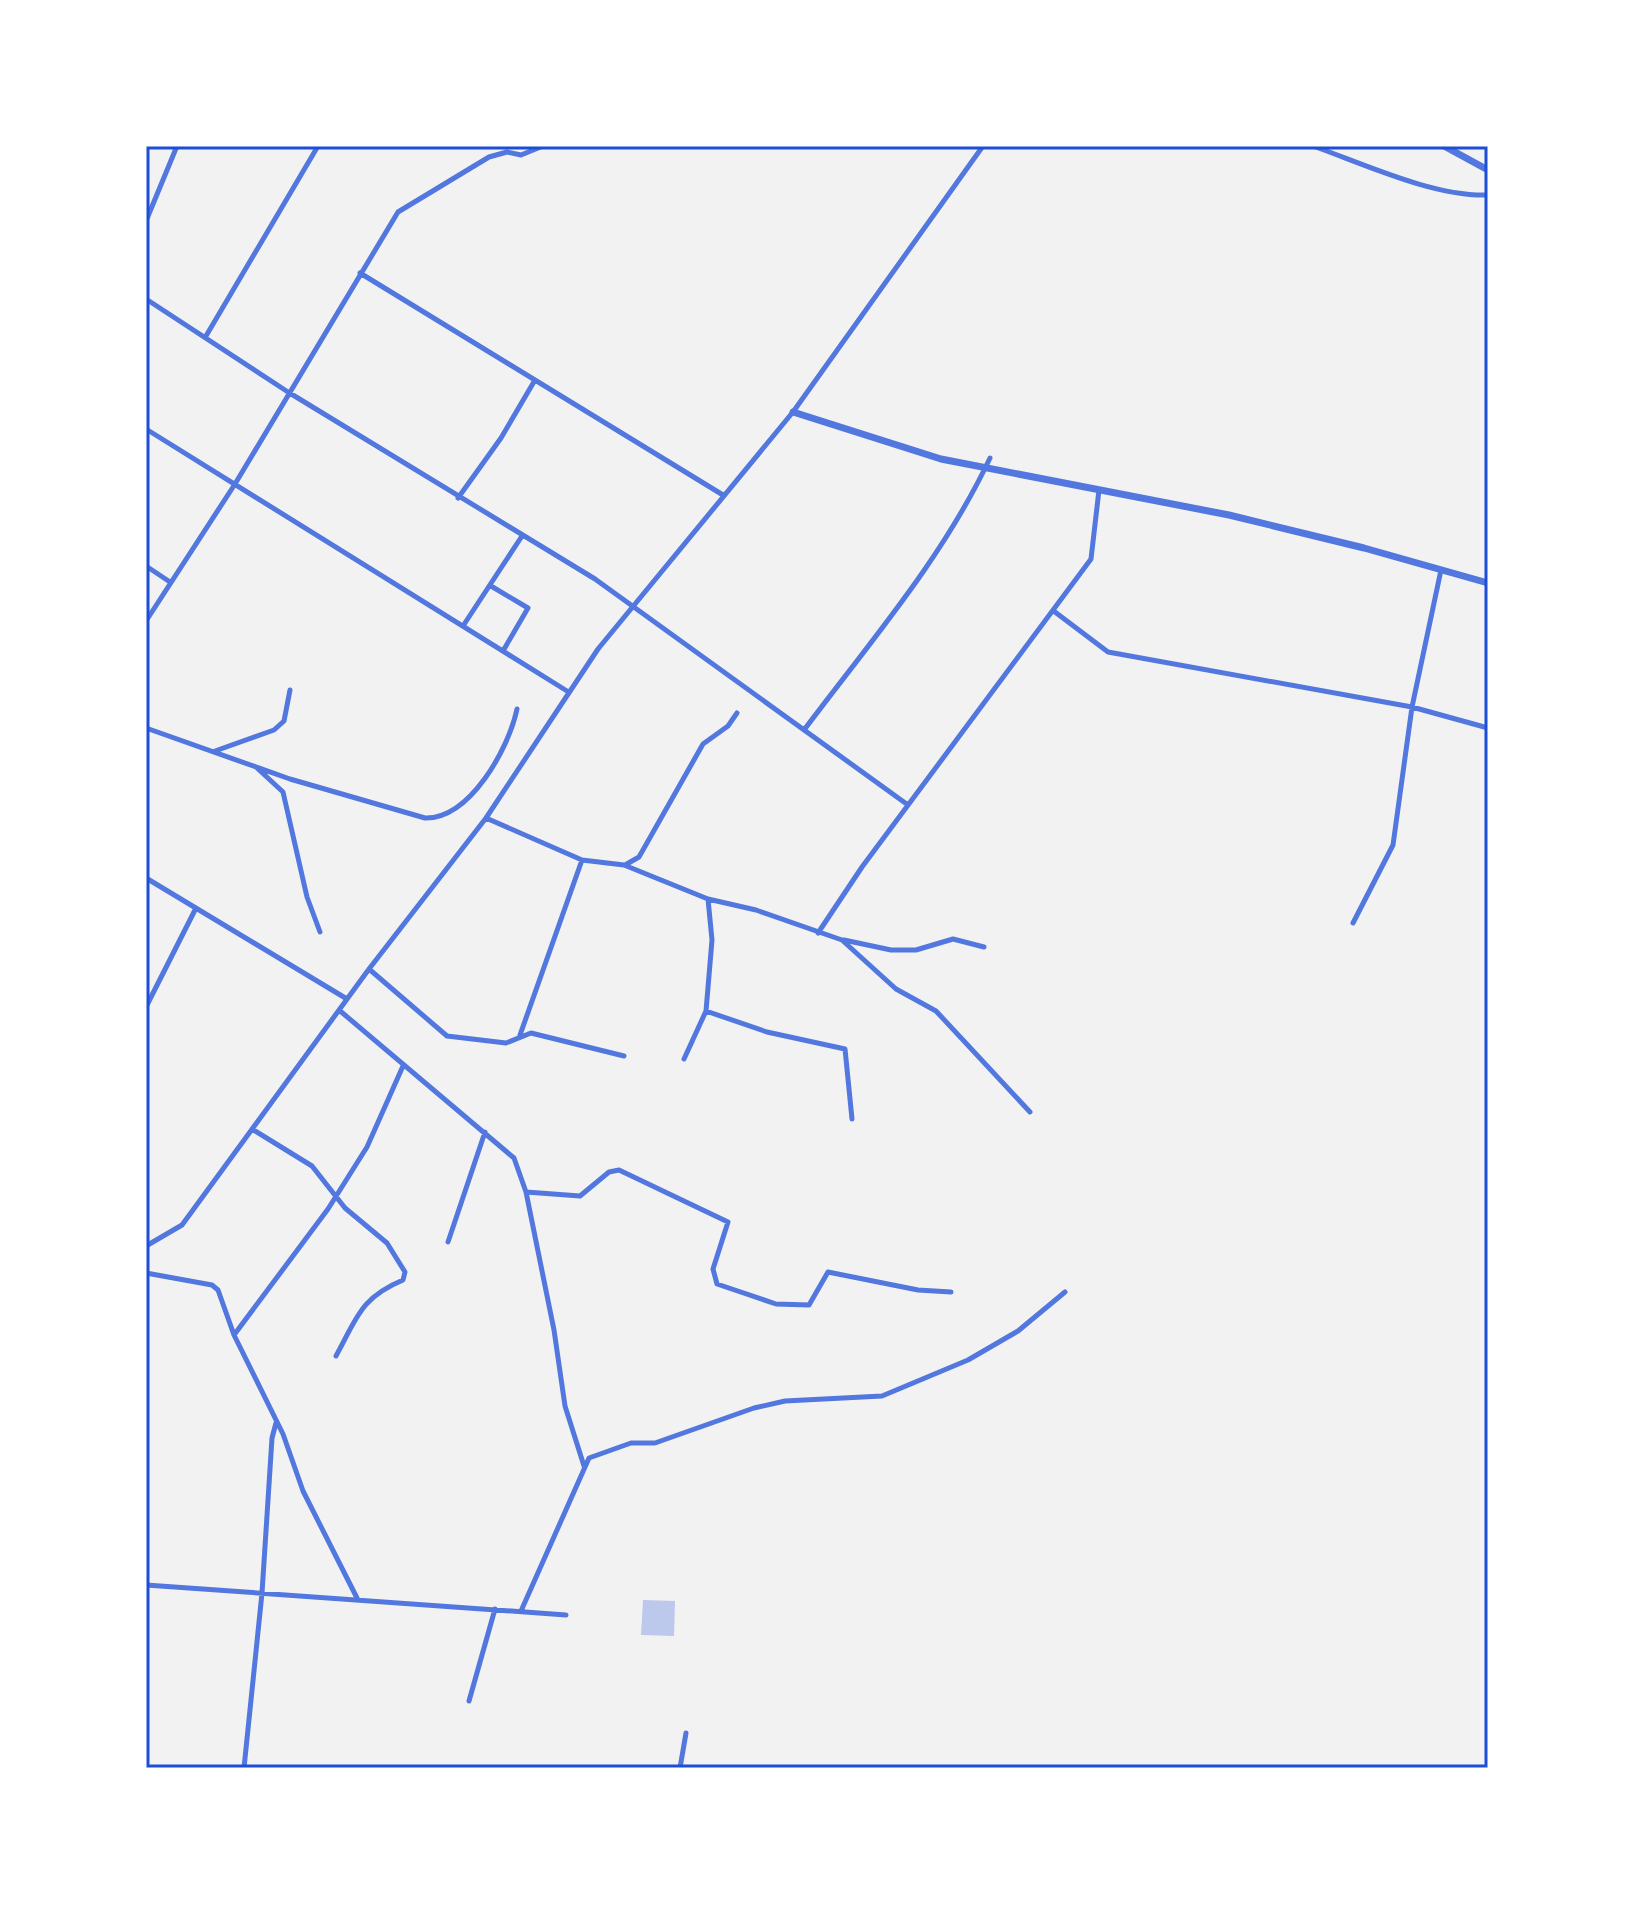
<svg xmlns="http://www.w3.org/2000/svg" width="1634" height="1914" font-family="'Archivo Narrow',sans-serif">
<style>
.building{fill:#bdc9ec}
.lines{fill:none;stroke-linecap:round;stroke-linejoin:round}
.minor{stroke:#5277de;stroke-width:5}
.tertiary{stroke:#5277de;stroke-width:7}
.neatline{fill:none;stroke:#1d4ed8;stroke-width:3}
</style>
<rect width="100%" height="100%" fill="#f2f2f2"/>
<path class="building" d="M643,1600L675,1601L674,1636L641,1635Z"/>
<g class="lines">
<path class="minor" d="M1313,146C1364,164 1434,197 1488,195
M146,221L177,146
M360,273L723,495
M146,299L288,392L595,579L908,805
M206,336L318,146
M146,429L567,691
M458,498L501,438L535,380
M146,566L170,582
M491,586L528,608L503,651
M1055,612L1108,652L1412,707L1488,728
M146,621L235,484L398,212L489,157L507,152L521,155L543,146
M463,626L522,536
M146,728L290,779L425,818C470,819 509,748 517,709
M804,730C870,642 943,558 990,458
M215,751L274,730L284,721L290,690
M256,767L283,792L307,897L320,932
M486,818L582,860L624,865L708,899L756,910L842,940L896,989L936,1011L1030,1112
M625,865L639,857L703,744L728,726L737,713
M146,878L347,999
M1353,923L1393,845L1412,707L1441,570
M818,933L862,867L1091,559L1099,490
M844,940L891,950H916L953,939L984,947
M369,969L447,1036L506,1043L531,1033L624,1056
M146,1007L196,908
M339,1010L514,1158L526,1192L554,1330L565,1406L584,1466
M706,1011L767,1032L845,1049L852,1119
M520,1035L582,860
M684,1059L706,1011L712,940L708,899
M252,1129L312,1166L345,1208L387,1243L405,1272L403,1280C360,1298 357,1318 336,1356
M526,1192L580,1196L609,1172L619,1170L728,1222L713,1269L717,1284L776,1304L809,1305L828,1272L918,1290L951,1292
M448,1242L485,1132
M146,1246L182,1225L369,969L486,818L598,649L793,412L983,146
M146,1273L212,1285L218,1290L234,1335L283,1434L303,1491L357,1598
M234,1335L328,1209L367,1147L403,1066
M146,1585L566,1615
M521,1611L589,1458L631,1443H655L754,1408L785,1401L882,1396L968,1360L1018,1331L1065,1292
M469,1701L495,1609
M244,1768L262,1593L272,1438L276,1423
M680,1768L686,1733"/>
<path class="tertiary" d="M1444,146L1488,170
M793,412L941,459L1229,515L1364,548L1488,583"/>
</g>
<rect width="1634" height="1914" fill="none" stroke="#ffffff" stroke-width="296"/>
<rect x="148" y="148" width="1338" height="1618" class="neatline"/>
</svg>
